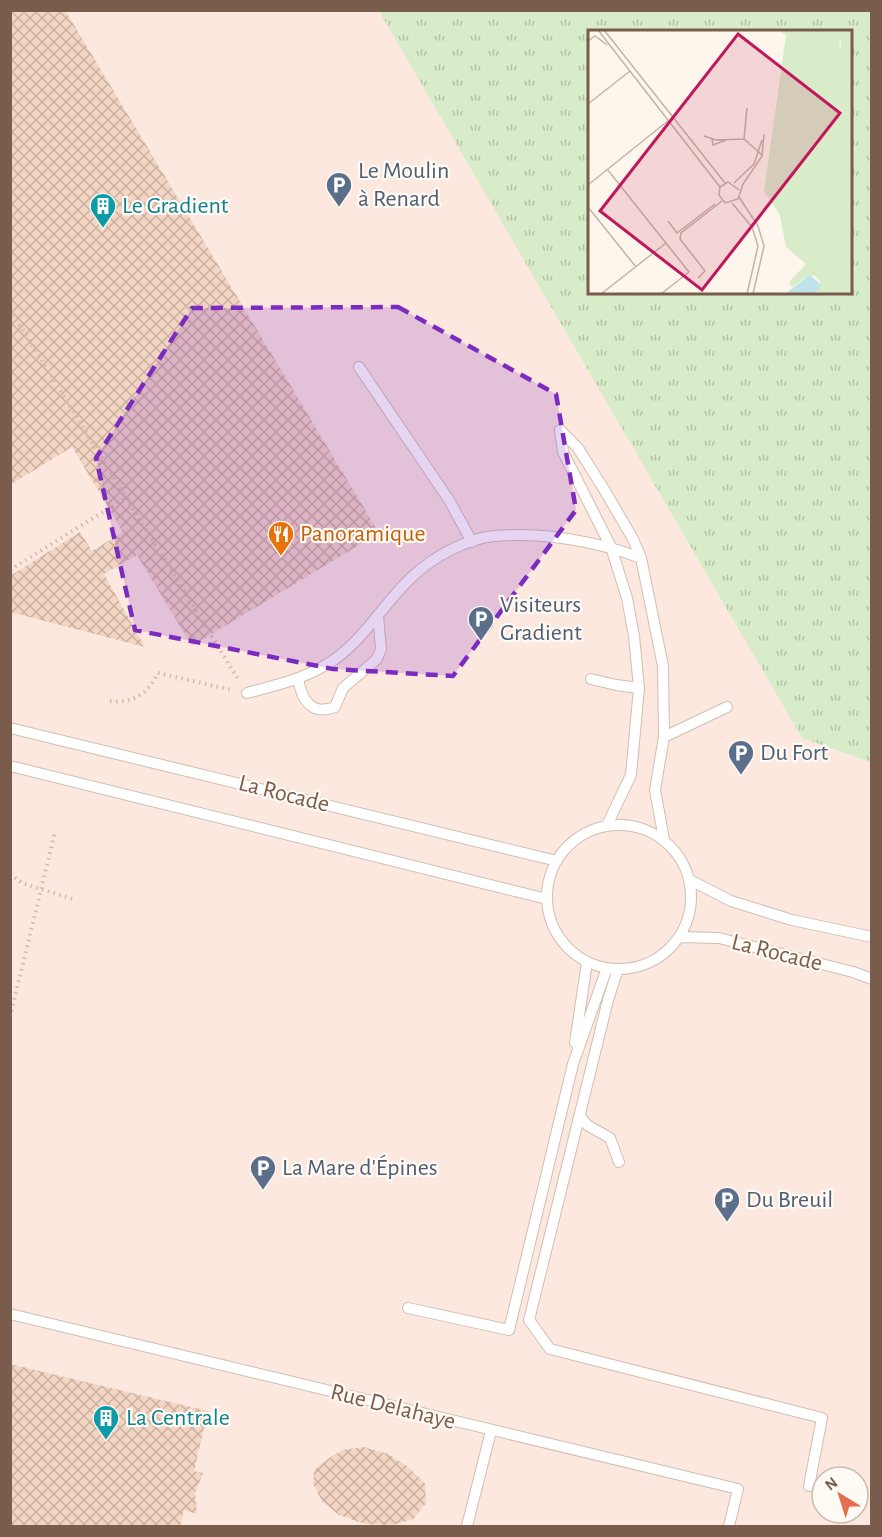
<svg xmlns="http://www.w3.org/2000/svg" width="882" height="1537" font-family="'Alegreya Sans',sans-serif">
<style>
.commercial{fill:#fde8e0;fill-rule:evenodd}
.grass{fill:url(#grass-tufts);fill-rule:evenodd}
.building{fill:url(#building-cross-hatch)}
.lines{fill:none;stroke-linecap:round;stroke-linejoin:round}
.service-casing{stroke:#d1beb0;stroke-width:12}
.path{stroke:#d9b8a5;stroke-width:4;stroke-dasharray:1.5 4.5;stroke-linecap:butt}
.service{stroke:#fff;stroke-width:10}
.marked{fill:#7b2cbf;fill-opacity:0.2;stroke:#7b2cbf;stroke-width:4.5;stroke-dasharray:12 8;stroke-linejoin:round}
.labels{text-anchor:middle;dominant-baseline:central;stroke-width:4.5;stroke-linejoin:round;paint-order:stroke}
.service-label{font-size:24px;fill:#4e5e75;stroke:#fffaf3;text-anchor:start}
.culture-label{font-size:24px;fill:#0d838f;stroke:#fffaf3;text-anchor:start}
.food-label{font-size:24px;fill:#c56008;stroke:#fffaf3;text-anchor:start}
.street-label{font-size:24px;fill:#7a5c4d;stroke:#fffaf3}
.inset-road{fill:none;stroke:#c5b3a7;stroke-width:1.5}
.view{fill:#c2185b;fill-opacity:0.15;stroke:#c2185b;stroke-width:3}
.inset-edge{fill:none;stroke:#7a5c4d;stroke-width:3}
</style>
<defs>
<pattern id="grass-tufts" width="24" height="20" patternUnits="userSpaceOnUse" patternTransform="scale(1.5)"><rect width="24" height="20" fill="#d8ecc9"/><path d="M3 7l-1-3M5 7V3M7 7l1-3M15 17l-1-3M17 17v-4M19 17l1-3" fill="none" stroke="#b4c2a5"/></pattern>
<pattern id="building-cross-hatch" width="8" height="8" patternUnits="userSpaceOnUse" patternTransform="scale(1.5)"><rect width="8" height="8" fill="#f3d5c3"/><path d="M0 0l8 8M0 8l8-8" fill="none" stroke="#cab0a1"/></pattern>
</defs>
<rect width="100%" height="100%" fill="#fdf6ec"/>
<path class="commercial" d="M11,11H871V1526H11ZM590,32H850V292H590ZM822,1477H858V1513H822Z"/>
<path class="grass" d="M379,11H871V762L802,738ZM590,32H850V292H590Z"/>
<path class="building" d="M10,10H65L379,533L192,646L137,555L104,574L145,647L10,612V576L80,532L92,551L123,532L72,447L10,485Z
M10,1364L208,1411L194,1471L203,1473L195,1493L197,1514L184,1510L180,1526H10Z
M364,1447L388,1454L407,1466L425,1483L426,1503L413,1519L392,1525L365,1524L339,1515L322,1501L313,1484L314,1470L328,1459L342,1450Z"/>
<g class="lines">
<g class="service-casing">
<path id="service" d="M359,367L449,500L472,542
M560,430L578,448L605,491L633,539L641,558L663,666L664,737L655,790L664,839
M560,430L563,452L611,547L627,598L634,636L639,688L631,775L607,825
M298,679C302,700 311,716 335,707L343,688L377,659L381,649L378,616
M591,679L616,685L639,688
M247,693C273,686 300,680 324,666C362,645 382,604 413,576C433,557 466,539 494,536C543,532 596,541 641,558
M10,728L557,861
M664,737L727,707
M10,766L547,899
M547 897a72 72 0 1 1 144 0a72 72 0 1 1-144 0Z
M690,880L731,901L792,920L872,937
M680,937L719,938L853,972L872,979
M618,969L608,1000L529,1320L550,1349L822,1418L809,1486
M575,1043L587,962
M580,1116L587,1125L610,1138L619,1162
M408,1308L509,1330L573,1064L607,968
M10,1314L738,1489L729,1526
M467,1526L491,1431"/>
</g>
<path class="path" d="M10,309L238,679
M10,570L127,497
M110,701C132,704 149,693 158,673L232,690
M10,874L22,883L76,900
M10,1017L55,832"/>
<use href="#service" class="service"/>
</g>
<path class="marked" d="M398,307L556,394L576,510L453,676L333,669L135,630L96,458L192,308Z"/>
<defs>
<g id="parking-pin" transform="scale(1.35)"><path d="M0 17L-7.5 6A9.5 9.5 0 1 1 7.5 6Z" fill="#5c6f8a" stroke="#fffaf3"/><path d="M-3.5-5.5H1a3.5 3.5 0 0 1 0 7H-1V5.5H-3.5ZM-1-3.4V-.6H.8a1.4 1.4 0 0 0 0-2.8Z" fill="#fff"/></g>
<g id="building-pin" transform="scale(1.35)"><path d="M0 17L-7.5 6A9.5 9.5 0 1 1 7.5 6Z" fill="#0f9aa8" stroke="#fffaf3"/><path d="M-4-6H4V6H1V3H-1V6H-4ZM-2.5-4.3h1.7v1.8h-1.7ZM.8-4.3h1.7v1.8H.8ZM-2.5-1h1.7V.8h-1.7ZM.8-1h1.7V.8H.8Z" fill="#fff"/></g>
<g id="restaurant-pin" transform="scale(1.35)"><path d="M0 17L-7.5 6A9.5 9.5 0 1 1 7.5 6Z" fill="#e8710a" stroke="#fffaf3"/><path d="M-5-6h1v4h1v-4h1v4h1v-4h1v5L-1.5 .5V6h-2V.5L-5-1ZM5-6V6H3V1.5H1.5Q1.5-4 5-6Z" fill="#fff"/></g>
</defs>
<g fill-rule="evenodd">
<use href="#parking-pin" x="339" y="185"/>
<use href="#building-pin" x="103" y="206"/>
<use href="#restaurant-pin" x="281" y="534"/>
<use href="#parking-pin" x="481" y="619"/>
<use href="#parking-pin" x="741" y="753"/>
<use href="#parking-pin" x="263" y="1168"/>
<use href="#parking-pin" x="727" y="1200"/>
<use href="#building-pin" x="106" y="1418"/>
</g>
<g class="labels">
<g class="service-label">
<text x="358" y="171">Le Moulin<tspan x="358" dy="28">à Renard</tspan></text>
<text x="500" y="605">Visiteurs<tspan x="500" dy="28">Gradient</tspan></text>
<text x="760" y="753">Du Fort</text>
<text x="282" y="1168">La Mare d'Épines</text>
<text x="746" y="1200">Du Breuil</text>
</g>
<g class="culture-label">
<text x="122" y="206">Le Gradient</text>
<text x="126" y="1418">La Centrale</text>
</g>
<g class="food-label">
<text x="300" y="534">Panoramique</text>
</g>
<g class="street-label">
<text transform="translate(284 794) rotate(14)">La Rocade</text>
<text transform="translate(777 953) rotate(14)">La Rocade</text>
<text transform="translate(393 1407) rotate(14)">Rue Delahaye</text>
</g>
</g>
<g transform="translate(588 30)">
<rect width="264" height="264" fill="#fdf6ec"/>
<path d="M264,1V264H226L232,251L227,246L222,245L204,257L201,252L218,234L198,217L192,185L176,161L198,5L241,12L253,18L252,4Z" fill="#d8ecc9"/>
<path d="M190,0H264V1L252,4L251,20L241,12L198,5Z" fill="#d8ecc9"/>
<path d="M222,245L233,255L226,264H197Z" fill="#bfe3e8"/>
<path class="inset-road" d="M10,0L132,157M16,0L137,153M0,11L7,6L19,15M0,74L42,41M116,106L128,110L156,109L174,125M124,109L125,115L138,110M156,109L159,78M19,139L101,242L73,264M146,153L166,134L174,110M0,155L81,90M151,160L140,152L132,157L131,165L137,173L150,169L155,154L174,126L176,104M151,167L170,196L176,216L165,264M144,173L164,197L170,216L159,264M0,177L48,237M80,191L89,203L127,174M110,248L117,241L92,209L93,203L134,171M13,264L78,213"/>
<path class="view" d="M150,4L252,83L114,260L12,181Z"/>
<rect width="264" height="264" class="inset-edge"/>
</g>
<rect width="882" height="1537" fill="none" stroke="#7a5c4d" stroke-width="24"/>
<g transform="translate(840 1495) rotate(322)"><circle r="28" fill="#fffaf3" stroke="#cabbb1" stroke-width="1.5"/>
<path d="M0-4.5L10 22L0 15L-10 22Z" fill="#e76f51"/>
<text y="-9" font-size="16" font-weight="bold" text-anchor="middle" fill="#7a5c4d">N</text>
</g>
</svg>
